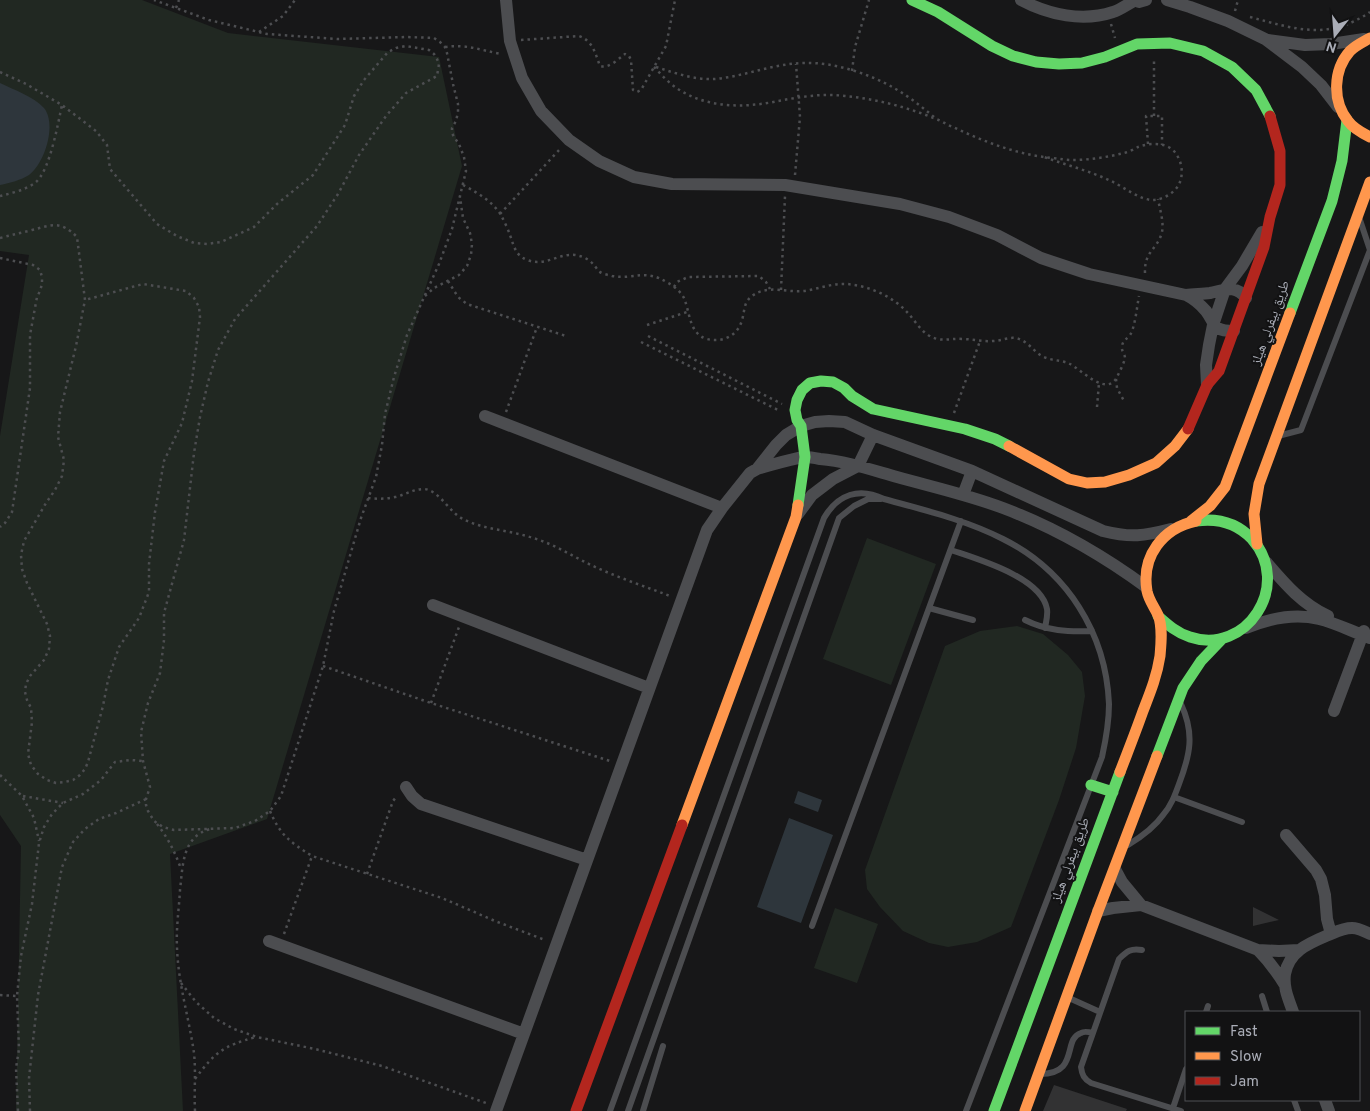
<svg xmlns="http://www.w3.org/2000/svg" width="1370" height="1111" font-family="Overpass,'Noto Naskh Arabic',sans-serif">
<style>
.green{fill:#212822}
.water{fill:#2e363c}
.building{fill:#323233}
.lines{fill:none;stroke-linecap:round;stroke-linejoin:round}
.path{stroke:#4d4e51;stroke-width:2.5;stroke-dasharray:2.5 4;stroke-linecap:butt}
.lane{stroke:#4c4d50;stroke-width:6}
.street{stroke:#4c4d50;stroke-width:12}
.fast{stroke:#63d668;stroke-width:11}
.slow{stroke:#ff974d;stroke-width:11}
.jam{stroke:#b3261e;stroke-width:11}
.labels{text-anchor:middle;dominant-baseline:central;stroke-width:4;stroke-linejoin:round;paint-order:stroke}
.street-label{font-size:14px;fill:#aaadb7;stroke:#121213}
</style>
<rect width="100%" height="100%" fill="#171718"/>
<path class="green" d="M0,0H142L228,33L439,57L462,166L267,819L170,854L183,1111H16L21,846L0,815V436L29,255L0,251Z
M867,538L936,564L891,685L823,659Z
M1017,626L1043,634L1068,655L1082,672L1085,696L1076,748L1059,800L1011,927L977,942L948,947L929,943L903,931L880,907L867,889L865,870L945,646L980,631Z
M835,908L878,924L857,983L814,968Z"/>
<path class="water" d="M0,83C14,90 33,96 44,108C57,124 45,163 29,175C21,180 10,183 0,185Z
M798,791L822,800L818,812L794,803Z
M789,818L833,835L801,923L757,907Z"/>
<path class="building" d="M1253,907L1279,920L1253,926Z
M1054,1085L1127,1109L1126,1111H1043Z"/>
<g class="lines">
<path class="path" d="M176,8L179,0
M1235,11L1238,0
M1250,17C1295,29 1328,41 1370,12
M1111,24L1115,38
M259,32L283,16L295,0
M521,40L579,36C593,41 595,53 600,66C609,69 618,59 625,54L629,56L631,60L633,90L637,92L641,90L666,46L675,0
M445,47C467,44 480,50 501,54
M654,67C659,72 664,78 670,83C700,108 741,109 778,101C800,97 822,93 845,96C876,99 907,107 936,119C942,121 947,125 953,127C985,142 1018,155 1053,158C1060,159 1066,160 1072,160C1089,160 1108,157 1124,153C1129,152 1134,149 1138,147C1152,142 1171,142 1178,157C1183,166 1183,178 1178,186C1173,194 1162,200 1152,200C1138,199 1124,187 1111,181C1090,171 1066,165 1044,157
M656,67C678,74 700,82 723,78C751,74 777,63 806,63C833,62 870,74 894,88C908,96 921,106 934,117
M852,71L855,47L869,0
M0,72L26,84L62,105L96,131L107,145L110,169L157,224L177,236L194,243L207,244L221,242L254,227L277,204L313,175L345,125L354,96L364,80L388,52L396,48L406,46L429,50L434,54L437,59L439,64L437,76L406,93L386,116L359,155L338,194L317,226L235,319L218,350L208,382L200,417L194,453L184,540L164,613V640L160,673L148,703L141,732L143,761L150,787L146,799V805L148,811L154,821L163,827L174,830L235,828L255,821L270,811L281,796L323,666L334,611L349,559L361,518L376,477L382,445L385,414L394,377L407,335L439,264L452,229L466,171L464,157L459,144L454,137L452,133V128L456,121L458,112V104L453,84L447,53L445,47L440,42L434,38L407,37L337,39L267,34L209,20L154,0
M1154,116V58
M1148,144L1146,116H1162V145
M795,175L800,117L796,64
M463,185C478,193 492,201 501,215C504,221 508,229 510,235C514,246 515,255 527,260C546,267 558,253 575,255C582,256 589,259 594,265C596,267 597,270 600,272C602,274 609,275 612,276C634,280 645,268 668,283C674,286 681,292 684,298C690,312 689,334 707,339C722,343 738,336 742,320C745,311 743,303 752,296C768,284 786,293 804,291C818,289 832,283 847,284C869,286 892,296 907,312C914,319 919,329 928,335C941,343 949,338 962,339C973,339 983,342 993,341C1001,341 1008,337 1015,338C1028,340 1033,352 1044,357C1053,361 1062,360 1070,364C1082,370 1108,399 1118,375C1120,371 1124,363 1125,358C1125,354 1121,351 1122,346C1123,340 1127,339 1130,335C1135,328 1137,306 1139,296
M0,196C12,193 26,190 36,182C50,170 58,123 62,105
M500,214L560,149
M0,238C11,235 21,233 32,230C52,225 60,220 77,237L85,300L76,346L60,412L58,437L64,460L62,476L55,490L46,503L24,541L21,555L22,569L27,583L47,624L50,636L49,649L44,660L30,676L26,684L25,692L27,700L31,708L32,722L28,754L31,765L38,774L47,780L56,783L65,782L73,780L80,775L85,769L88,762L103,706L108,680L119,647L139,618L149,592V564L155,512L164,461L182,423L192,381L200,317L199,307L194,298L186,291L143,284L85,300
M0,258L33,265L40,270L42,277V284L40,291L37,297L30,335V388L12,512L5,523L0,527
M1145,273C1144,251 1158,249 1162,232C1164,222 1160,210 1158,199
M448,281L458,297L467,304L566,336
M674,287L677,282L688,277L759,276L766,282L770,289
M781,290L785,196
M425,296L434,288L459,275L467,266L471,255L472,244L470,233L463,218L460,197
M647,325L687,312
M648,336L782,404
M641,342L780,411
M1116,379L1117,388L1124,401
M1097,407L1099,383
M506,412L537,327
M954,413L980,341
M368,498C377,499 386,499 395,497C405,495 413,489 424,489C439,490 450,513 463,519C484,530 510,530 533,538C554,544 572,556 591,565C616,577 644,586 670,596
M323,666L431,703L610,761
M431,703L459,627
M0,775L22,796L34,818L39,841
M23,796L63,803
M270,811C280,835 290,842 312,856L442,898L495,921L545,940
M157,824C168,838 175,852 181,869
M367,874L393,801L397,796
M284,934L312,856
M181,983L196,1002L214,1018L234,1029L257,1037L315,1049L382,1066L486,1103
M0,995L17,996
M195,1079C215,1052 223,1046 256,1037
M18,1111L16,1068L19,1049L17,996L21,956L32,904L39,843L44,827L52,814L63,803L83,794L101,780L115,762L131,760L143,761
M30,1111L29,1078L38,995L62,867L73,842L85,829L99,819L116,813L146,799
M195,1111C194,1092 196,1072 194,1053C189,1018 178,983 177,947C176,928 179,909 180,890C183,865 182,837 210,829"/>
<path class="lane" d="M1278,436L1301,430L1370,250L1360,220
M951,550C977,559 1041,577 1047,609C1048,615 1046,622 1045,628
M929,608L973,620
M1025,620C1047,631 1068,632 1092,631
M1174,797L1242,822
M1128,845C1141,837 1154,828 1163,815C1171,806 1175,795 1179,784C1190,755 1195,734 1181,704
M812,926L961,521
M1142,950C1131,948 1127,951 1119,959L1081,1067C1082,1075 1084,1079 1091,1083L1181,1111
M1262,996L1267,1012
M1069,998L1100,1012
M1206,1012L1208,1006
M1040,1074C1080,1074 1062,1039 1081,1033C1084,1031 1089,1032 1093,1033
M1294,1100L1298,1111
M1173,1108L1186,1069
M610,1111L824,518C838,494 859,487 884,499C924,510 966,520 1003,539C1067,571 1106,633 1109,704C1109,722 1106,739 1102,757L966,1111
M628,1111L839,518L854,506L868,499H881
M643,1111L663,1046"/>
<path class="street" d="M506,0L510,41L522,78L541,111L569,140L599,161L634,177L672,184L785,185L900,204L949,217L997,235L1041,258L1089,274L1186,295C1194,294 1202,294 1210,293C1225,290 1235,284 1246,298
M1021,0C1049,15 1083,22 1113,12C1120,10 1128,4 1134,1
M1134,0L1139,2L1146,0
M1167,0L1190,7L1228,21L1265,39L1302,67L1321,85L1338,107
M1268,40L1305,45L1331,44L1364,39
M1186,295C1194,299 1200,304 1206,311C1216,324 1211,331 1234,331
M1207,385L1206,365L1209,345L1213,325L1225,289L1242,266L1262,232
M485,416L722,508
M757,469L776,445L786,435L801,426L815,422L829,421L845,422L873,435L972,471L1103,531C1131,538 1144,536 1171,529
M963,495L972,471
M798,514L812,495L833,479L858,466L873,435
M1267,563C1285,584 1302,604 1328,616
M433,605L649,688
M1246,628C1268,619 1295,613 1319,619C1336,623 1353,632 1370,638
M1334,711L1364,631
M406,787L412,796L421,804L587,860
M1286,835L1316,870L1321,879L1325,895L1327,919L1331,934
M1115,869L1122,882L1141,905
M1098,911L1113,908L1141,905L1258,950L1279,951L1299,950
M269,941L524,1034
M1258,950C1269,961 1277,972 1285,985
M1293,1012C1289,1000 1283,988 1285,974C1289,952 1307,944 1326,936C1334,933 1342,928 1352,928C1358,928 1364,931 1370,934
M1325,1100L1329,1111
M496,1111L707,530L722,508L750,473L757,469C772,465 789,459 805,457C809,457 815,458 820,459C846,461 872,470 897,477C933,487 969,495 1003,508C1056,528 1101,554 1146,587"/>
<path class="fast" d="M912,0L938,12L992,46L1013,56L1036,62L1059,64L1082,63L1105,57L1137,44L1170,43L1203,51L1232,67L1256,90L1270,116
M1290,313L1332,201L1342,161L1347,120
M798,505L805,457L801,426L797,420L795,410L797,400L802,390L810,383L821,381L833,382L844,388L852,396L873,409L965,429L995,439L1009,446
M1158,616C1168,625 1177,633 1190,637C1246,656 1293,585 1252,539C1237,523 1217,518 1196,521
M1157,756L1183,688L1201,661L1223,638
M1091,785L1113,792
M994,1111L1120,772"/>
<path class="slow" d="M1370,38C1363,42 1356,45 1350,51C1333,70 1332,101 1348,121C1353,128 1362,133 1370,137
M1009,446L1069,479L1087,483L1105,482L1129,475L1156,463L1175,446L1188,429
M1191,521L1210,506L1225,487L1290,313
M1257,544L1254,514L1259,484L1370,182
M1120,772C1128,751 1136,731 1143,711C1150,693 1157,676 1160,656C1161,644 1163,627 1158,615C1154,606 1149,601 1147,591C1141,556 1163,528 1196,521
M682,825L796,517L798,505
M1025,1111L1098,911L1157,756"/>
<path class="jam" d="M1188,429L1207,385L1219,371L1264,247L1270,217L1280,185V151L1270,116
M576,1111L682,825"/>
</g>
<g class="labels">
<g class="street-label">
<text transform="translate(1271 323) rotate(-70)">طريق بيفرلي هيلز</text>
<text transform="translate(1071 860) rotate(-70)">طريق بيفرلي هيلز</text>
</g>
</g>
<rect x="1185" y="1011" width="175" height="90" fill="#121213" stroke="#4f5055"/>
<rect x="1195" y="1027" width="25" height="8" fill="#63d668" stroke="#4f5055"/>
<text x="1230" y="1036" font-size="15" fill="#aaadb7">Fast</text>
<rect x="1195" y="1052" width="25" height="8" fill="#ff974d" stroke="#4f5055"/>
<text x="1230" y="1061" font-size="15" fill="#aaadb7">Slow</text>
<rect x="1195" y="1077" width="25" height="8" fill="#b3261e" stroke="#4f5055"/>
<text x="1230" y="1086" font-size="15" fill="#aaadb7">Jam</text>
<g transform="translate(1335 35) rotate(197)" stroke="#121213" stroke-width="4" paint-order="stroke">
<path d="M0-4L9 19L0 12L-9 19Z" fill="#aaadb7"/>
<text y="-8" font-size="14" font-weight="bold" text-anchor="middle" fill="#aaadb7">N</text>
</g>
</svg>
